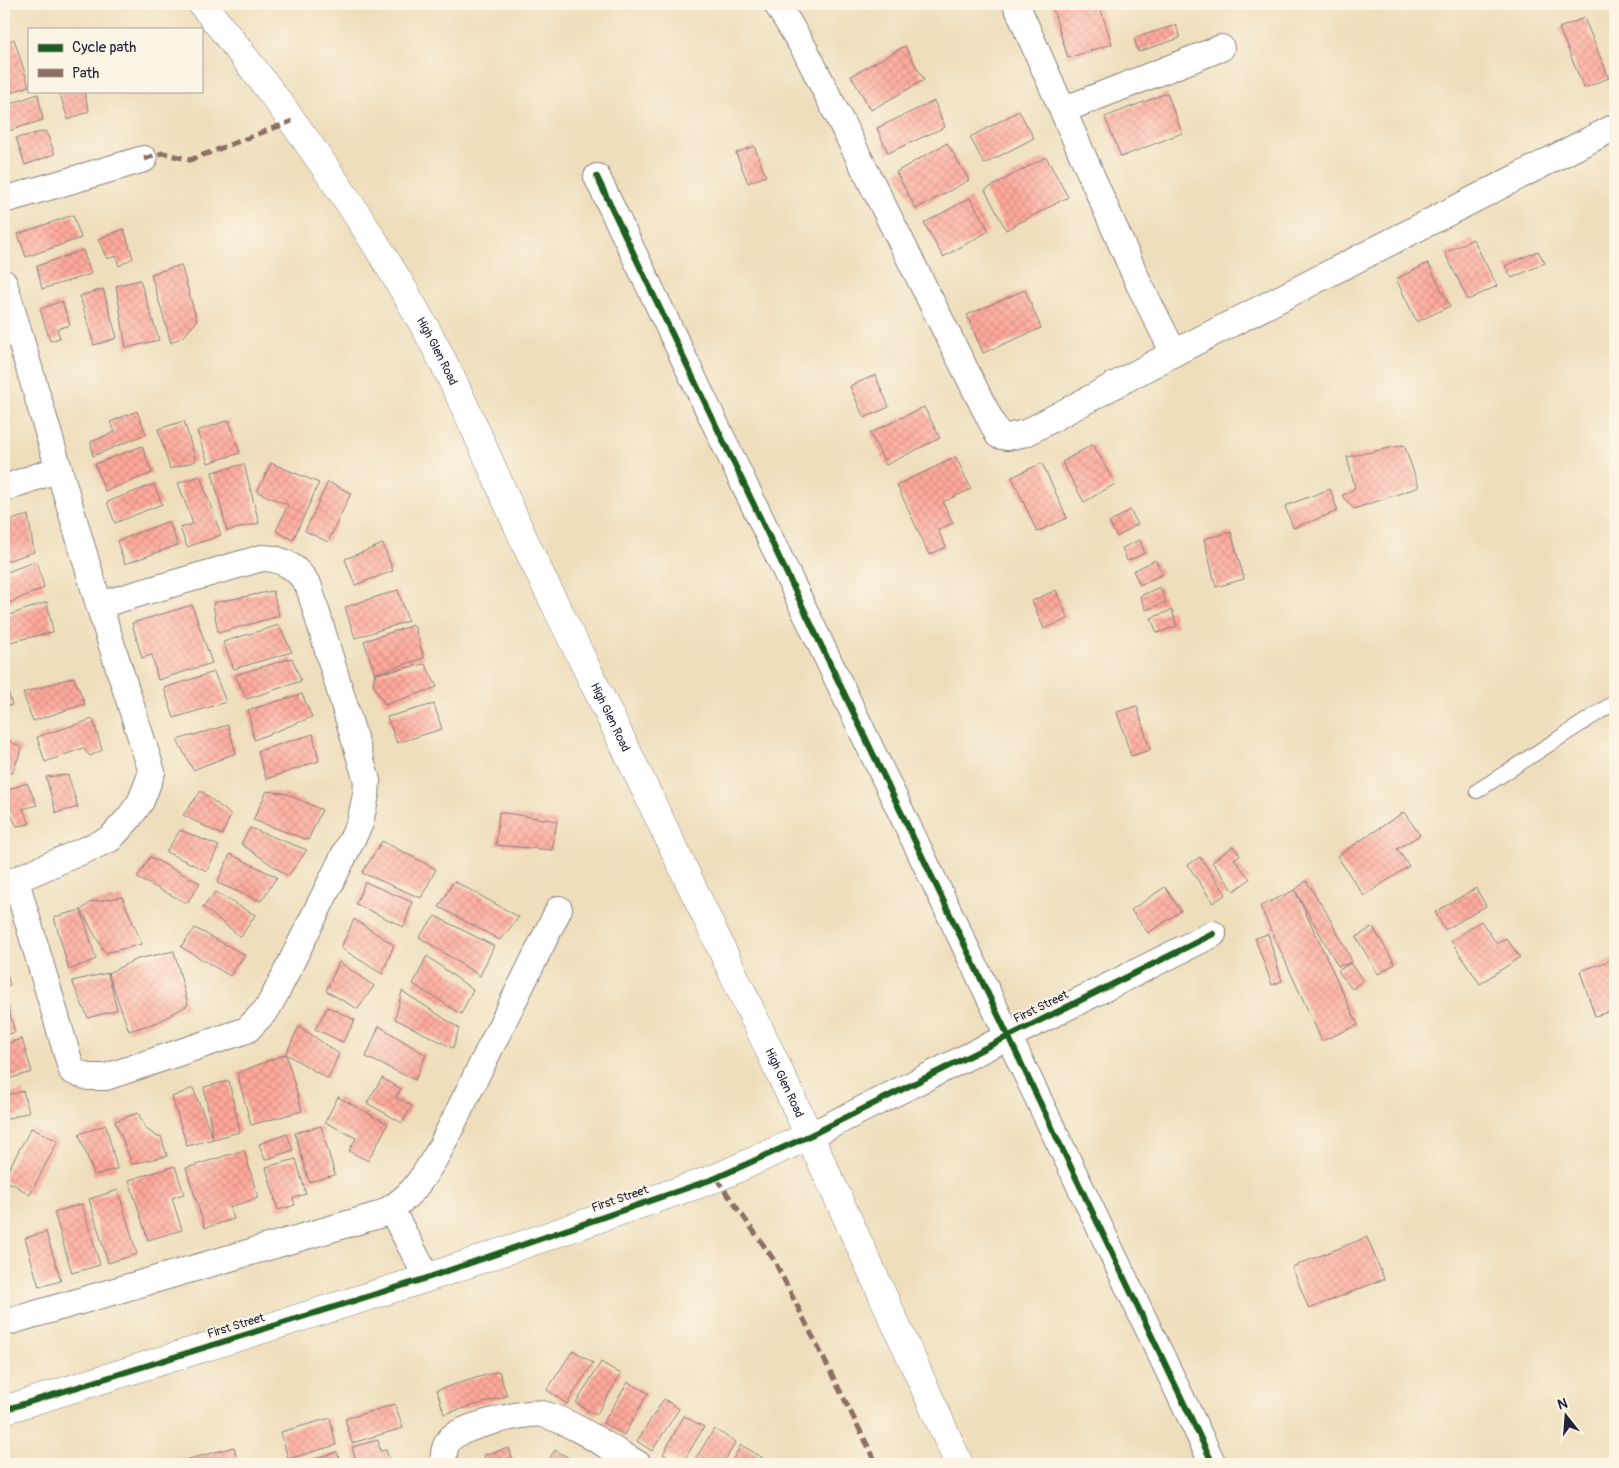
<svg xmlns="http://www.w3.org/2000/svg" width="1619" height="1468" font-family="Pangolin,sans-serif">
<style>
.building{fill:url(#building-cross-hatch)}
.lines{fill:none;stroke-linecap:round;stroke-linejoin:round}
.service-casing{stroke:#88807c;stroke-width:16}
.minor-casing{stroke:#88807c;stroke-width:28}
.tertiary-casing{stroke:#88807c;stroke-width:29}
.primary-casing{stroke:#88807c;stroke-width:29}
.service{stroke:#fff;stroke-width:14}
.minor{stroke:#fff;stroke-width:26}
.tertiary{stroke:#fff;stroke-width:28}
.primary{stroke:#fff;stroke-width:28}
.quiet{stroke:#8d6e63;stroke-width:5;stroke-dasharray:10 5;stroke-linecap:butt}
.cycleway-casing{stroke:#fcf5e5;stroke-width:9}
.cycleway{stroke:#1b5e20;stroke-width:6}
.labels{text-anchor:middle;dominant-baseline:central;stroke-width:4;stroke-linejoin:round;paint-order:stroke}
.street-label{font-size:12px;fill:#22223b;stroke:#fcf5e5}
</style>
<defs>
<pattern id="building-cross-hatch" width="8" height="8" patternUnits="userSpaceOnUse" patternTransform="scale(1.25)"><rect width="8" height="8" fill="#fea99b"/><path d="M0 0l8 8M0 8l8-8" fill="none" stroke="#d99186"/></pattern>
</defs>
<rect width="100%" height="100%" fill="#fcf5e5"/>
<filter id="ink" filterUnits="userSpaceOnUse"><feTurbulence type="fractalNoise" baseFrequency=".02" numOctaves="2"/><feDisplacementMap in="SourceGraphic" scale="10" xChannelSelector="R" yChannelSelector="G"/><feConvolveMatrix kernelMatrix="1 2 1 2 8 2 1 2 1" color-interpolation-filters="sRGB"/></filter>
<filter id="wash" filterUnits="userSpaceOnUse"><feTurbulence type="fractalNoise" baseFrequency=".0096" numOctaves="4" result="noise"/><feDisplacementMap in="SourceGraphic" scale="20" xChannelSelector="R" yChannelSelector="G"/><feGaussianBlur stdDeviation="1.12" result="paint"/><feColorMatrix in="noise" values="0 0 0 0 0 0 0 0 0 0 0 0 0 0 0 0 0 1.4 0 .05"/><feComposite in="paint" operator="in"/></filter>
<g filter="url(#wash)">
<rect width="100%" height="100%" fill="#efdebc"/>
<g id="blocks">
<path class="building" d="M1060,4H1099L1112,44L1068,58L1052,6Z
M1584,18L1609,78L1584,88L1559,28Z
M1176,25L1180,38L1138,52L1134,38Z
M14,39L29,86L4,95V44Z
M905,46L924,80L871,110L851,76Z
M59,91H84L89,111L68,120Z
M1167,93L1182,133L1121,157L1105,117Z
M38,94L43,120L8,131L4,121V106Z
M934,101L945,127L888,153L877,128Z
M1019,111L1034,138L984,164L970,137Z
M46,131L55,154L25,165L16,138Z
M947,143L969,180L916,209L896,172Z
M754,146L766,176L748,183L736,153Z
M1046,157L1068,197L1006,230L985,190Z
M970,198L989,231L943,257L924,223Z
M73,215L81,238L26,257L18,234Z
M124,229L133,258L119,266L116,256L107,259L98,239Z
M1473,239L1497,286L1468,300L1445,253Z
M83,250L91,274L42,289L37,266Z
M1538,251L1545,263L1512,278L1505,266Z
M1428,263L1450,306L1417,322L1396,279Z
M181,265L197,321L185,335L171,343L151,274Z
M140,280L159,340L126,348L116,286Z
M103,289L117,338L94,345L80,296Z
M1025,290L1041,328L983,353L967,315Z
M62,301L70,325L57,329L60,338L50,341L40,309Z
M875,375L889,407L864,418L850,386Z
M924,407L940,438L886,465L870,433Z
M137,411L146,434L93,456L91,442L115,432L110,422Z
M229,420L240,453L208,463L197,431Z
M184,421L196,461L170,469L158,429Z
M1093,444L1115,484L1084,502L1062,462Z
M1404,445L1419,487L1354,509L1342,496L1355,488L1347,457Z
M142,446L152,473L105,491L95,464Z
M956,457L971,489L943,502L953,523L938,530L946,547L929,555L897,485Z
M271,463L319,483L293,540L276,531L288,505L257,492Z
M1042,463L1067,518L1037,532L1012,477Z
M244,464L259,523L227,531L212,472Z
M200,476L221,535L187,547L180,528L193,524L178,483Z
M328,482L351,493L328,542L305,531Z
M154,484L162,504L115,523L107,502Z
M1330,489L1338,511L1293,528L1285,506Z
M1130,510L1138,524L1117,537L1109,523Z
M28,515L34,552L4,562V522Z
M169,521L178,545L125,564L117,541Z
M1231,532L1244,579L1216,587L1204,539Z
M1140,540L1145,553L1127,561L1122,548Z
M383,544L393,571L355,585L345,559Z
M1155,560L1163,574L1140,585L1133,571Z
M37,561L44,588L4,605V573Z
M1160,587L1166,602L1146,610L1140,596Z
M398,590L408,621L355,638L345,607Z
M1056,590L1068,619L1044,629L1032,601Z
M273,591L279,616L218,633L213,603Z
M47,602L53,632L10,642L4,627V617Z
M192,605L212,663L158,680L152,655L142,658L132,623Z
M1172,610L1177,626L1157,633L1151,618Z
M279,625L292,652L234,669L223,642Z
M414,625L424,658L375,674L425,664L437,687L385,705L373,684L375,674L364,641Z
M292,658L301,681L247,699L235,675Z
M214,672L226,702L174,718L164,688Z
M74,677L85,704L33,721L23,693Z
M4,679L12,705L4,707Z
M302,694L312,717L254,740L248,710Z
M434,704L442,729L397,743L387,717Z
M1137,706L1150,750L1131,756L1117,712Z
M93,719L102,750L90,756L83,748L45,762L37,737Z
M228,725L236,753L193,770L177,740Z
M313,734L319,761L266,779L258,751Z
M4,738L22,748L12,774L4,769Z
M68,775L78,807L56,813L46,777Z
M27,783L37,805L23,809L30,824L17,826L4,802V791Z
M201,791L231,815L222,835L183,815Z
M267,791L287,794L322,810L308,840L253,820Z
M499,812L557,821L552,850L496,845Z
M1404,812L1420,835L1397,849L1409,866L1364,896L1337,856Z
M250,828L307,850L288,876L241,844Z
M180,830L219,846L207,871L166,852Z
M382,841L436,869L421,898L362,873Z
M1233,846L1240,855L1234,859L1250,879L1234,891L1212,862Z
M230,854L277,877L261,901L217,883Z
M150,857L200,883L187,903L137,878Z
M1200,857L1226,894L1213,903L1188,865Z
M454,881L519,917L500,940L439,907Z
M1306,881L1325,910L1351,959L1350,963L1338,966L1295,890L1358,1025L1322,1041L1260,906L1295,890Z
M365,882L412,902L404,927L356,904Z
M1165,887L1181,911L1148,933L1131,910Z
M1476,888L1486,906L1445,930L1435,912Z
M215,892L255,915L241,937L203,907Z
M122,897L142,944L105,953L81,910L96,959L69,970L54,917L81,910L91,902Z
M435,916L494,946L480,976L419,937Z
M354,919L394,945L382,974L341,948Z
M1481,921L1497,944L1506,938L1520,957L1480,984L1451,941Z
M1373,927L1395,964L1378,974L1356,937Z
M195,928L245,955L230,976L181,947Z
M1268,934L1282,981L1272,985L1255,938Z
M174,951L188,1005L158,1022L129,1031L108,973L117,1010L88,1018L72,981L108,973L137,959Z
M427,956L473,990L461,1014L413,984Z
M1615,959V1010L1595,1016L1580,971Z
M339,962L374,986L358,1009L326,991Z
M1350,963L1363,980L1352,989L1338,971Z
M4,965L10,985L4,987Z
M402,991L459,1028L453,1048L395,1019Z
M4,1001H6L15,1032L4,1036Z
M328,1007L355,1020L343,1042L315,1029Z
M299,1026L339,1054L328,1079L286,1054Z
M379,1026L426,1055L415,1080L366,1057Z
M22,1039L32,1072L4,1080V1044Z
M286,1054L302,1111L251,1125L237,1073Z
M382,1078L401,1089L396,1097L412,1106L402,1123L367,1103Z
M229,1081L240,1132L187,1146L172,1097L193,1088L213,1138L204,1087Z
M23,1091L29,1112L4,1120V1096Z
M338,1097L388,1124L368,1161L349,1151L356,1138L325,1122Z
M138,1113L146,1129L158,1137L161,1136L167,1156L132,1164L115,1121Z
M106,1125L117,1169L94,1175L79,1134Z
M321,1126L335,1175L309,1182L295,1133Z
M31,1128L58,1141L30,1195L15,1185L4,1181V1178Z
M287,1134L293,1150L265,1160L259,1144Z
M244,1150L258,1198L230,1207L234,1219L205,1228L186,1168Z
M296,1159L306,1194L293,1198L295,1205L278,1210L266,1167Z
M175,1166L184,1194L172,1198L182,1230L148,1240L129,1180Z
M118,1190L137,1254L108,1263L89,1199Z
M82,1204L100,1265L72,1273L54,1212Z
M46,1232L61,1281L39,1287L25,1238Z
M1367,1237L1384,1279L1309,1309L1292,1267Z
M573,1350L593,1363L567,1404L547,1390Z
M601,1362L621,1374L596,1415L576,1403Z
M499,1371L507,1396L444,1414L437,1390Z
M628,1382L648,1393L624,1435L603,1423Z
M664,1399L679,1409L652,1451L637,1441Z
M395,1404L403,1428L352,1443L345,1419Z
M684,1416L704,1427L682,1464L663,1454Z
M330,1418L336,1445L288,1459L281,1432Z
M714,1429L736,1442L723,1464H692Z
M378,1440L380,1451L386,1450L391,1464H357L352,1447Z
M741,1445L763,1458L760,1464H730Z
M234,1447L238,1464H187L186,1460Z
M509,1448L514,1464H486L484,1455Z
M555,1450L574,1461L572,1464H546Z
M337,1452L341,1464H299V1463Z
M771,1459L780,1464H768Z"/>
</g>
</g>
<g filter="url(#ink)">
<use href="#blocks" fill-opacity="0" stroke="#88807c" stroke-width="1"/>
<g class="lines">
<g class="service-casing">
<path id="service" d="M1477,791L1615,702"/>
</g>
<g class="minor-casing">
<path id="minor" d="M777,4L806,52L998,435L1007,437L1026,433L1174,353L1615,127
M1016,4L1139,284L1174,353
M1063,110L1221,48
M597,177L1213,1464
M4,200L144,159
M4,283L99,605L152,772L141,801L129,818L110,839L4,885
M4,488L59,469
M16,881L72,1071L88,1077H106L247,1030L267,1009L277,991L360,823L366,795L367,781L309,587C299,569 284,558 262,558L99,605
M811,1135L1213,934
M391,1209L420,1264L424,1279
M4,1323L379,1215C411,1199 421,1181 439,1151L559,909
M444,1464C443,1455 444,1446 450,1439C460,1427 527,1411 542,1414C571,1421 611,1449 638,1464"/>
</g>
<g class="tertiary-casing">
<path id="tertiary" d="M4,1410L424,1279L716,1178L811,1135"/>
</g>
<g class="primary-casing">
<g id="primary">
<path id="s1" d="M202,4C286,107 363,215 427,331C464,399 493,471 525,542C543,582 564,621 583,661C713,927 838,1194 959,1464"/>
</g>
</g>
<use href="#service" class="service"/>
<use href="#minor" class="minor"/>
<use href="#tertiary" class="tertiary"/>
<use href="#primary" class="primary"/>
<path class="quiet" d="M144,159L163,153L190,160L292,121
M716,1178L774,1260L877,1464"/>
<g class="cycleway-casing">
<path id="cycleway" d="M597,177L1213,1464
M4,1410L424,1279L716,1178L811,1135L1213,934"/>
</g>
<use href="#cycleway" class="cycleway"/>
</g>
</g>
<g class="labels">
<g class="street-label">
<text stroke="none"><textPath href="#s1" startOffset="420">High Glen Road</textPath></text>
<text stroke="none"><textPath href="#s1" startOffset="825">High Glen Road</textPath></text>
<text transform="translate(1041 1007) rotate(-26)">First Street</text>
<text stroke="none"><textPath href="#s1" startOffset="1230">High Glen Road</textPath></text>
<text transform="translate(620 1199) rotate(-19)">First Street</text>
<text transform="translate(236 1326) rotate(-17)">First Street</text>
</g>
</g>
<rect width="1619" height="1468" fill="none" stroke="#fcf5e5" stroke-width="20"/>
<rect x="28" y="28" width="175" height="65" fill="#fcf5e5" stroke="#a5a1a1"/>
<rect x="38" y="44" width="25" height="8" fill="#1b5e20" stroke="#a5a1a1"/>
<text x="72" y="52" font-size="15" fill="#22223b">Cycle path</text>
<rect x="38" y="69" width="25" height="8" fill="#8d6e63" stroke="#a5a1a1"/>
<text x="72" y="78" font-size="15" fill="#22223b">Path</text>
<g transform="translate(1566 1416) rotate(343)" stroke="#fcf5e5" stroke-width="4" paint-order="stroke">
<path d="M0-4L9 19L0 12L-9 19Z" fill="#22223b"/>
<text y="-8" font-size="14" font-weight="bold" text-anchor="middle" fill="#22223b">N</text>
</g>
</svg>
